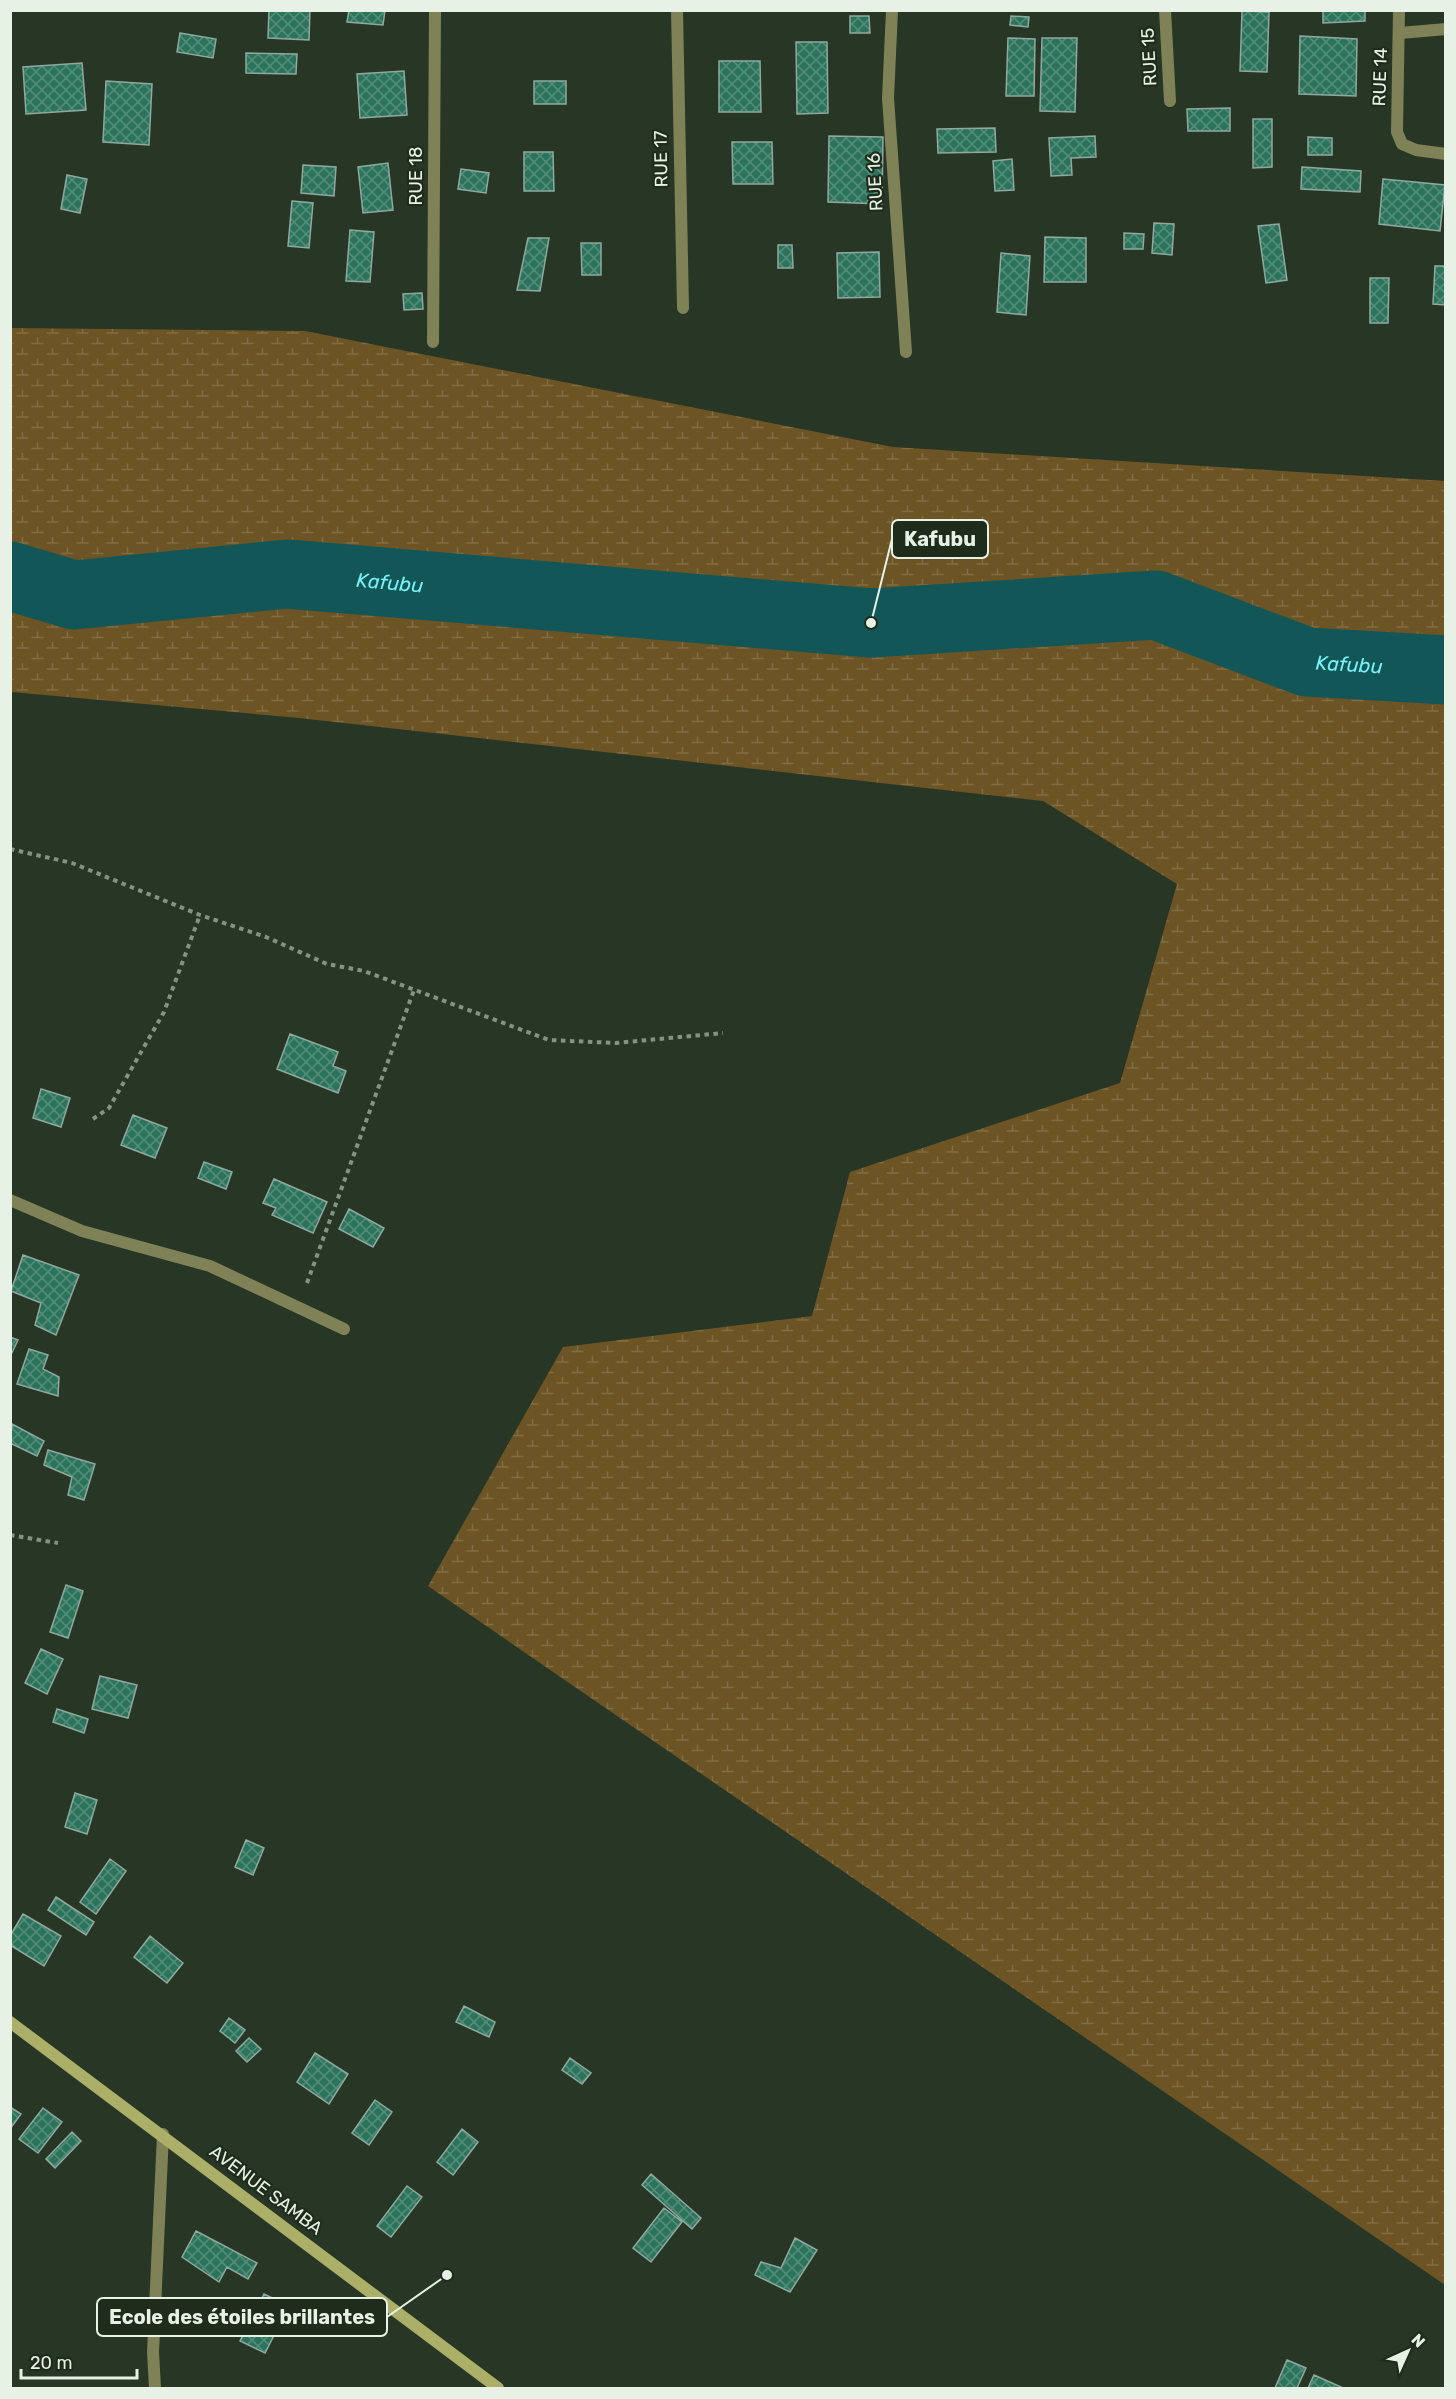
<svg xmlns="http://www.w3.org/2000/svg" width="1456" height="2399" font-family="Rubik,sans-serif">
<style>
.wetland{fill:url(#wetland-marsh)}
.lines{fill:none;stroke-linecap:round;stroke-linejoin:round}
.river{stroke:#135658;stroke-width:69}
.building{fill:url(#building-cross-hatch);stroke:#8fa99f;stroke-width:1.5}
.path{stroke:#869284;stroke-width:4;stroke-dasharray:4.5 4.5;stroke-linecap:butt}
.street{stroke:#7f8256;stroke-width:12}
.secondary{stroke:#abaf67;stroke-width:12}
.labels{text-anchor:middle;dominant-baseline:central;stroke-width:4.5;stroke-linejoin:round;paint-order:stroke}
.street-label{font-size:18px;fill:#e8f1e6;stroke:#1f2c1c}
.water-label{font-size:20px;font-style:italic;fill:#78f2f6;stroke:#1f2c1c}
.leader{fill:none;stroke:#e8f1e6;stroke-width:2}
.callout-dot{fill:#e8f1e6;stroke:#1f2c1c;stroke-width:2}
.callout{fill:#1f2c1c;stroke:#e8f1e6;stroke-width:2}
.callout-label{font-size:20px;text-anchor:middle;font-weight:bold;fill:#e8f1e6}
</style>
<defs>
<pattern id="wetland-marsh" width="20" height="14" patternUnits="userSpaceOnUse" patternTransform="scale(1.5)"><rect width="20" height="14" fill="#6c5424"/><path d="M1 5h8M5 5V1M11 12h8M15 12V8" fill="none" stroke="#816d44"/></pattern>
<pattern id="building-cross-hatch" width="8" height="8" patternUnits="userSpaceOnUse" patternTransform="scale(1.5)"><rect width="8" height="8" fill="#2c735c"/><path d="M0 0l8 8M0 8l8-8" fill="none" stroke="#558e7b"/></pattern>
</defs>
<rect width="100%" height="100%" fill="#283626"/>
<path class="wetland" d="M11,328L305,331L893,447L1445,481V2285L428,1586L563,1347L812,1316L850,1172L1120,1083L1177,884L1043,801L299,718L11,692Z"/>
<g class="lines">
<path class="river" id="s1" d="M10,576L74,595L287,574L871,623L1156,605L1307,662L1446,670"/>
</g>
<path class="building" d="M269,10H310L309,40L268,38Z
M349,10H385L383,25L347,22Z
M1323,10H1365V21L1323,23Z
M1242,11L1269,12L1267,72L1240,71Z
M850,16H869L870,33H850Z
M1011,16L1029,17L1028,27L1010,25Z
M180,33L216,39L213,58L177,52Z
M1300,36L1357,39L1356,96L1299,94Z
M1008,38L1035,39L1034,96H1006Z
M1042,38H1077L1075,112L1040,111Z
M796,42H827L828,113L797,114Z
M246,53L297,54L296,74L246,73Z
M719,61H760L761,112H719Z
M82,63L86,110L26,114L23,67Z
M404,71L407,115L360,118L357,74Z
M106,81L152,84L149,145L103,142Z
M534,81H566V104H534Z
M1230,108V131H1188L1187,109Z
M1253,119H1272V167L1253,168Z
M995,128L996,152L938,153L937,129Z
M829,136L883,137L882,204L828,202Z
M1095,136L1096,157L1071,158L1072,175L1051,176L1049,138Z
M1308,137L1332,138V155H1308Z
M732,142H772L773,184H733Z
M524,152H553L554,191H524Z
M1012,159L1014,190L995,191L993,161Z
M388,163L393,210L363,213L358,167Z
M303,165L336,167L334,196L301,193Z
M1302,167L1361,171L1360,192L1301,189Z
M461,169L489,173L486,193L458,189Z
M67,175L87,179L80,213L61,209Z
M1383,179L1445,185L1440,231L1379,224Z
M292,201L313,203L309,248L288,246Z
M1154,223L1174,224L1172,255L1152,253Z
M1279,224L1287,280L1266,283L1258,226Z
M350,230L374,232L370,282L346,281Z
M1124,233L1144,234L1143,249H1124Z
M1045,237L1086,238V282H1044Z
M528,238H549L540,291L517,290Z
M581,243H601V275H582Z
M778,245H792L793,268H778Z
M879,252L880,297L838,298L837,253Z
M1001,253L1030,256L1026,315L997,312Z
M1435,266H1446V305L1433,304Z
M1370,278H1389L1388,323H1370Z
M422,293L423,309L404,310L403,294Z
M290,1034L338,1052L333,1066L346,1071L338,1093L277,1069Z
M41,1089L70,1098L61,1127L33,1118Z
M133,1115L167,1128L155,1158L121,1145Z
M204,1162L232,1172L226,1189L198,1178Z
M274,1179L327,1202L313,1233L272,1215L276,1208L263,1203Z
M349,1209L384,1228L373,1247L339,1229Z
M23,1255L79,1275L56,1335L35,1325L41,1303L11,1291Z
M10,1337L18,1340L10,1357Z
M29,1349L48,1355L43,1369L59,1377L58,1396L17,1384Z
M12,1424L44,1441L37,1456L10,1443Z
M48,1450L95,1464L84,1500L68,1495L72,1477L44,1465Z
M66,1585L83,1591L68,1638L50,1632Z
M41,1649L63,1659L47,1694L25,1683Z
M100,1676L137,1685L128,1718L92,1709Z
M57,1709L88,1719L84,1733L53,1722Z
M75,1793L97,1800L87,1834L65,1827Z
M246,1840L264,1848L253,1875L235,1867Z
M110,1859L126,1871L96,1914L80,1902Z
M56,1897L94,1922L86,1935L48,1910Z
M23,1914L61,1936L44,1966L10,1945V1936Z
M150,1936L183,1963L167,1983L134,1957Z
M464,2006L495,2022L489,2037L456,2022Z
M229,2018L245,2030L235,2043L220,2031Z
M249,2038L261,2049L247,2062L236,2051Z
M315,2053L348,2074L329,2104L297,2082Z
M570,2058L591,2073L582,2084L562,2070Z
M375,2100L392,2112L369,2145L352,2133Z
M10,2107L21,2114L10,2129Z
M43,2108L62,2122L38,2153L19,2139Z
M462,2129L478,2142L453,2175L437,2162Z
M72,2132L81,2141L55,2168L46,2159Z
M651,2174L701,2218L692,2229L642,2185Z
M407,2186L422,2197L391,2237L377,2226Z
M664,2208L682,2222L651,2262L633,2248Z
M196,2231L257,2263L248,2279L227,2267L219,2282L182,2257Z
M795,2238L817,2250L790,2292L755,2275L761,2262L781,2268Z
M264,2294L289,2306L265,2353L240,2341Z
M1287,2360L1306,2368L1297,2388H1275Z
M1314,2375L1341,2387L1340,2388H1308Z"/>
<g class="lines">
<path class="path" d="M10,849L72,863L200,915L266,937L327,964L364,971L549,1040L616,1043L723,1033
M93,1119L109,1108L164,1012L200,915
M307,1283L414,990
M10,1535L58,1543"/>
<path class="street" d="M677,10L683,308
M892,10L888,98L906,352
M1165,10L1170,101
M1399,10L1397,132L1402,144L1416,150L1446,154
M1400,33L1446,29
M433,342L435,10
M10,1200L82,1231L210,1266L344,1329
M155,2388L153,2352L163,2134"/>
<path class="secondary" d="M10,2022L498,2388"/>
</g>
<g class="labels">
<g class="street-label">
<text transform="translate(1149 57) rotate(-93)">RUE 15</text>
<text transform="translate(1380 77) rotate(-88)">RUE 14</text>
<text transform="translate(661 159) rotate(-91)">RUE 17</text>
<text transform="translate(416 176) rotate(-90)">RUE 18</text>
<text transform="translate(875 182) rotate(-93)">RUE 16</text>
<text transform="translate(266 2190) rotate(37)">AVENUE SAMBA</text>
</g>
<g class="water-label">
<text stroke="none"><textPath href="#s1" startOffset="384">Kafubu</textPath></text>
<text stroke="none"><textPath href="#s1" startOffset="1356">Kafubu</textPath></text>
</g>
</g>
<path class="leader" d="M871 623L892 539M447 2275L387 2317"/>
<g class="callout-dot">
<circle cx="871" cy="623" r="6"/>
<circle cx="447" cy="2275" r="6"/>
</g>
<g class="callout">
<rect x="892" y="520" width="96" height="38" rx="6"/>
<rect x="97" y="2298" width="290" height="38" rx="6"/>
</g>
<g class="callout-label">
<text x="940" y="546">Kafubu</text>
<text x="242" y="2324">Ecole des étoiles brillantes</text>
</g>
<rect width="1456" height="2399" fill="none" stroke="#e8f1e6" stroke-width="24"/>
<g transform="translate(1408 2351) rotate(45)" stroke="#1f2c1c" stroke-width="4.5" paint-order="stroke">
<path d="M0-4.5L10 22L0 15L-10 22Z" fill="#e8f1e6"/>
<text y="-9" font-size="16" font-weight="bold" text-anchor="middle" fill="#e8f1e6">N</text>
</g>
<path d="M21 2369v9h116v-9" fill="none" stroke="#e8f1e6" stroke-width="3"/>
<text x="30" y="2369" font-size="18" fill="#e8f1e6" stroke="#1f2c1c" stroke-width="4.5" paint-order="stroke">20 m</text>
</svg>
